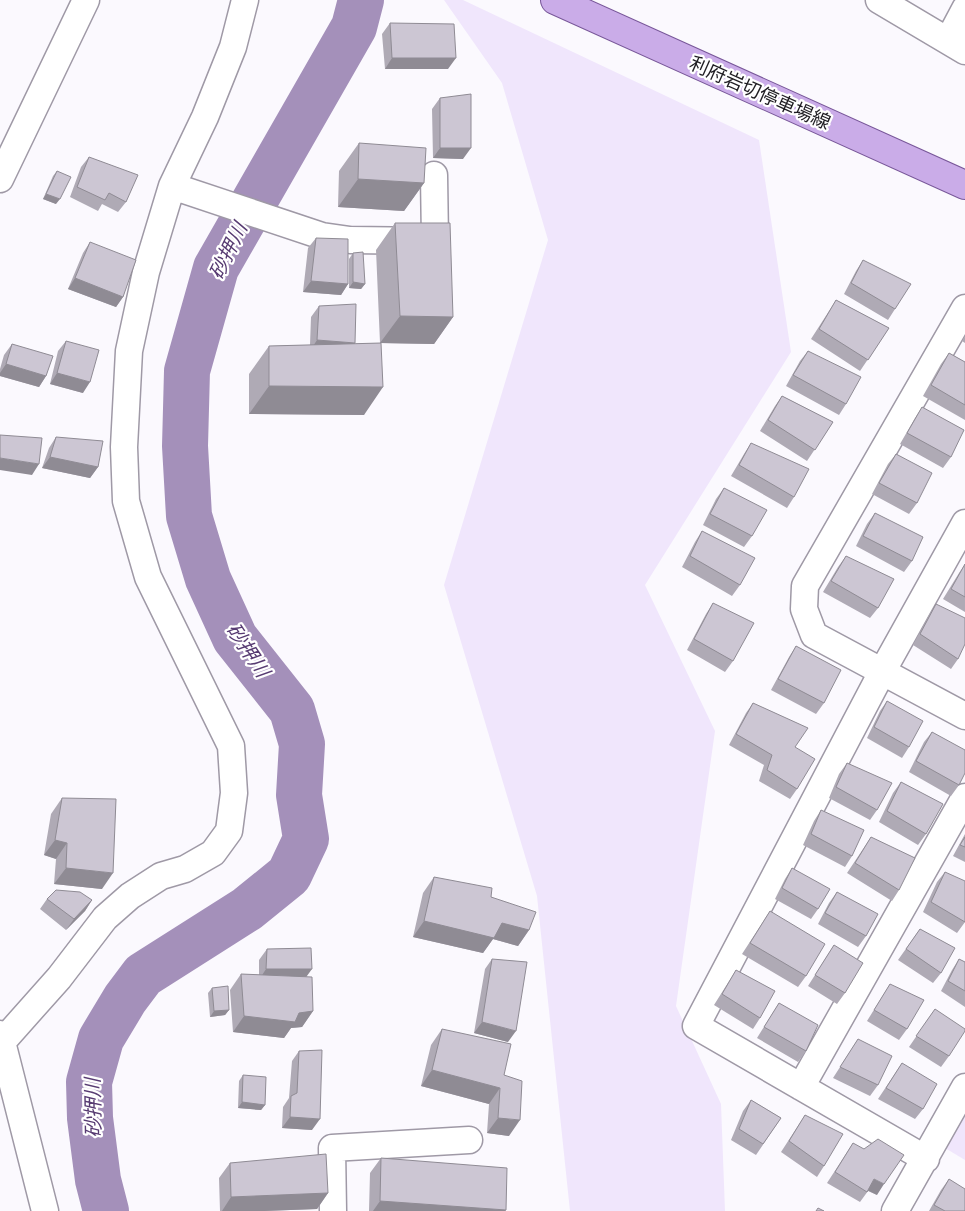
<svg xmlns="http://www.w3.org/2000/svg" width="965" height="1211" font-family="Figtree,'Noto Sans JP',sans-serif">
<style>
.green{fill:#f0e6fc}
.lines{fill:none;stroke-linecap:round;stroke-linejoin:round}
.river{stroke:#a490ba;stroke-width:46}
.minor-casing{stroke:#9f99a6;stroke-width:29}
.major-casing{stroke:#785799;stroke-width:30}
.minor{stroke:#fff;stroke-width:26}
.major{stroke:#caace8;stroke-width:28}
.wall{fill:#afaab5}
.shaded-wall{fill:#8f8b94}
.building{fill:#ccc6d3;stroke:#8f8b94}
.labels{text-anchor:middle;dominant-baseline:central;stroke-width:4.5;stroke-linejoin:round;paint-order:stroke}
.street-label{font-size:19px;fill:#201e23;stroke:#fff}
.water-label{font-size:20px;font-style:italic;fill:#573b72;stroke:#fff}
</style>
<rect width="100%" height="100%" fill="#fbf9fe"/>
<path class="green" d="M444,0H463L759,140L791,352L645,585L715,731L676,1006L721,1104L725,1211H570L537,896L444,585L548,240L502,83Z
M965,1115V1160L945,1148Z"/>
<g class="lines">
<path class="river" d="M106,1211L98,1180L90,1118L89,1082L101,1039L125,999L143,975L247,909L289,875L306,839L299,795L302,744L292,710L235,638L208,579L189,516L185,446L187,371L216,268L354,27L361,0"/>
<g class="minor-casing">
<path id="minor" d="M879,0L965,51
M948,41L965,9
M0,179L86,0
M172,186L322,236L350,240L435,241L434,175
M965,308L805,586L804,609L814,635L965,716
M0,1034L45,1211
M2,1042L59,978L105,918L130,896L161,876L185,869L213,853L229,831L234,793L231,746L148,577L126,501L124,447L129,351L146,272L172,186L205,117L233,47L245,0
M801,1087L965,797
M926,1159L696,1026L882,672L965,523
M333,1211L332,1148L469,1140
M895,1211L965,1087"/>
</g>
<g class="major-casing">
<path id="major" d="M555,0L965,185"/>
</g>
<use href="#minor" class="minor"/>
<use href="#major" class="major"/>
</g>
<path class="wall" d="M390,23L448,69H385L382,34Z
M440,98L463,159L433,158L432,109Z
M359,143L424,183L404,211L338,207L339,171Z
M89,157L126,202L118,212L102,204L98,211L70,197L81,167Z
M57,171L56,204L43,199L53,176Z
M395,223L453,317L434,344L381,343L364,415L249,414V374L269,346L310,345L311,317L319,306L354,344L380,343L376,250Z
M316,238L348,284L341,295L303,292L308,248Z
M90,242L123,297L116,307L68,289L83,253Z
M353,253L365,284L361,289L349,288V259Z
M863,260L895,309L888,320L844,294L856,271Z
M836,300L889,328L860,371L811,339L829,311Z
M965,336V343L962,341Z
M66,341L83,393L50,384L58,351Z
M12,344L46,376L39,387L0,376V369L4,355Z
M808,351L846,404L839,415L786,386L800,361Z
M949,353L965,362V420L923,396L941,364Z
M782,396L833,422L807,461L760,431L775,406Z
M922,407L951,457L943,468L900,444L915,418Z
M56,437L98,467L90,478L42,468L49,448Z
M751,443L794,497L787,508L731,476L744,454Z
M896,454L917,503L909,514L872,494L888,464Z
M724,488L752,536L744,547L703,525L716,499Z
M875,513L912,561L904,572L856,546L867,524Z
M702,531L740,585L732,596L682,567L695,542Z
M846,556L878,608L870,618L823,592L838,567Z
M965,564V612L943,599L959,573Z
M713,603L733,661L725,672L687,650L706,614Z
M936,604L958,659L951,669L913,645L929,615Z
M796,646L824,703L816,714L771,690L789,657Z
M887,701L909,747L902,758L867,738L880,711Z
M753,703L795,747L797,789L790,799L759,781L764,765L729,745L746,713Z
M932,732L959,785L951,796L909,772L924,742Z
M847,763L877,810L870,820L829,798L839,774Z
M901,782L926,834L918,845L879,822L893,793Z
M62,798L102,889L54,884L56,859L44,855L51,814Z
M821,810L852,856L845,867L803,845L814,821Z
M965,834V862L953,856Z
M871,837L899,890L892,901L847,873Z
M792,868L818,909L811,919L775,899L785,879Z
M945,872L965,922L957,933L923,912L937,882Z
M434,877L491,897L529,930L518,946L493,939L483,953L413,937L423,893Z
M837,892L866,936L858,947L818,924L829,903Z
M47,899L92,900L85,911L66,930L40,909Z
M770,911L806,976L798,987L742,954Z
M920,929L941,973L933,983L898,960Z
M834,945L845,993L837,1004L808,986Z
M267,949L306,976L313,1011L302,1027L291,1028L284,1038L233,1032L230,990L241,974L259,975V960Z
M492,959L508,1042L474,1033L485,969Z
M959,959L965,962V1007L941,991L952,970Z
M736,970L760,1018L753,1029L714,1005Z
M890,984L907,1029L899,1040L867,1021Z
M212,988L229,1010L225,1015L210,1017L208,993Z
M779,1003L806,1051L798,1062L757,1038Z
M935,1009L949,1056L941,1067L909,1047Z
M442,1029L504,1075L509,1136L487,1133L489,1104L421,1086L431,1045Z
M858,1039L878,1085L870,1096L833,1078Z
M299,1051L312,1130L282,1128L283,1107L289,1098L292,1061Z
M902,1063L923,1109L915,1119L878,1099Z
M243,1075L265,1105L261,1110L238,1108L239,1081Z
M751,1100L781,1118L756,1155L731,1140L743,1111Z
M805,1115L824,1166L817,1177L781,1152Z
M853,1143L877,1195L868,1191L860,1202L827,1183Z
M381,1158L506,1210L505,1211H369L370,1173Z
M230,1163L328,1193L317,1209L264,1211H220L219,1178Z
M949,1179L965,1211H929L941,1190Z"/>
<path class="shaded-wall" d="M392,58H456L448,69H385Z
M440,148H471L463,159L433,158Z
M358,179L424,183L404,211L338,207Z
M46,194L60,199L56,204L43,199Z
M75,278L123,297L116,307L68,289Z
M311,281L348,284L341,295L303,292Z
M353,282L365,284L361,289L349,288Z
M400,316L453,317L434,344L380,343Z
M317,340L355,343L348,353L310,351Z
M6,364L46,376L39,387L0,376V373Z
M57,373L90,382L83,393L50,384Z
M269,386L383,387L364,415L249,414Z
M50,457L98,467L90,478L42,468Z
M0,458L39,464L32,475L0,470Z
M55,840L67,843L56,859L44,855Z
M66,868L113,873L102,889L54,884Z
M92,900L85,911L66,930L74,919Z
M424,921L502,923L529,930L518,946L493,939L483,953L413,937Z
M266,969H312L304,980H259Z
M229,1010L225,1015L210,1017L214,1011Z
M313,1011L302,1027L291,1028L284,1038L233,1032L244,1016Z
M482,1022L516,1031L508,1042L474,1033Z
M432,1070L500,1088L489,1104L421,1086Z
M242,1102L265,1105L261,1110L238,1108Z
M290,1117L320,1119L312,1130L282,1128Z
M498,1118L520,1120L509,1136L487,1133Z
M874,1179L884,1184L877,1195L867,1190Z
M328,1193L317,1209L264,1211H222L231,1197Z
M380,1201L506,1210L505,1211H373Z"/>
<path class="building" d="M390,23L454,24L456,58H392Z
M471,94V148H440V98Z
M359,143L426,148L424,183L358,179Z
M89,157L138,175L126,202L109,193L105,200L77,187Z
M57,171L71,177L60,199L46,194Z
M395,223H450L453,317L400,316Z
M316,238L348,239V284L311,281Z
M90,242L136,260L123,297L75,278Z
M363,252L365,284L353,282V253Z
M863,260L911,284L895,309L851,283Z
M836,300L889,328L868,360L819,329Z
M356,304L355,343L317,340L319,306Z
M66,341L99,350L90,382L57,373Z
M381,343L383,387L269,386V346Z
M12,344L53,356L46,376L6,364Z
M808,351L861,377L846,404L793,375Z
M949,353L965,362V405L931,385Z
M782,396L833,422L815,450L768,420Z
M922,407L964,430L951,457L907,433Z
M0,435L42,438L39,464L0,458Z
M56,437L103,441L98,467L50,457Z
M751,443L809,469L794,497L739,465Z
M896,454L932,473L917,503L879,483Z
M724,488L767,510L752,536L710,514Z
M875,513L923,537L912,561L863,536Z
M702,531L755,558L740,585L690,556Z
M846,556L894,579L878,608L831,581Z
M965,564V597L951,589Z
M713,603L754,623L733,661L694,639Z
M936,604L965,618V644L958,659L920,634Z
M796,646L841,670L824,703L778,679Z
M887,701L923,721L909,747L874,727Z
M753,703L808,728L795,747L815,759L797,789L767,770L772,755L736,734Z
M932,732L965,750V773L959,785L916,761Z
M847,763L892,783L877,810L836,787Z
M901,782L943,804L926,834L887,811Z
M62,798L116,799L113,873L66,868L67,843L55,840Z
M821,810L864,830L852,856L811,834Z
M871,837L915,858L899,890L855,863Z
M965,837V847L960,845Z
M792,868L830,889L818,909L782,888Z
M945,872L965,881V922L931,902Z
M434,877L492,888L491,897L536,912L529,930L502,923L494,938L424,921Z
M56,890L80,892L92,900L74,919L47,899Z
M837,892L878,914L866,936L825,913Z
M770,911L825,944L806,976L750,943Z
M920,929L955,948L941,973L906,949Z
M834,945L863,963L845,993L815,975Z
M311,948L312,969H266L267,949Z
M492,959L527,962L516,1031L482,1022Z
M959,959L965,962V991L948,981Z
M736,970L775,991L760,1018L722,994Z
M241,974L312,977L313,1011L299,1013L295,1022L244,1016Z
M890,984L924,1000L907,1029L874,1010Z
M228,986L229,1010L214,1011L212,988Z
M779,1003L818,1025L806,1051L764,1027Z
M935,1009L965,1029V1031L949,1056L916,1036Z
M442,1029L511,1044L504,1075L522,1081L520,1120L498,1118L500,1088L432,1070Z
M858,1039L892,1056L878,1085L840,1067Z
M322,1050L320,1119L290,1117L291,1096L297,1093L299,1051Z
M902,1063L937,1084L923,1109L886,1088Z
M243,1075L266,1077L265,1105L242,1102Z
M751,1100L781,1118L763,1144L739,1129Z
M805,1115L843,1134L824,1166L789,1141Z
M878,1139L904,1155L884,1184L874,1179L867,1192L835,1172L853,1143L864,1149Z
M326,1154L328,1193L231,1197L230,1163Z
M381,1158L507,1168L506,1210L380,1201Z
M949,1179L965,1189V1211H945L934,1205Z
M818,1208L824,1211H816Z"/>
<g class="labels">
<g class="street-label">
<text transform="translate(760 93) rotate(24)">利府岩切停車場線</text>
</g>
<g class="water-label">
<text transform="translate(228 251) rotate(-64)">砂押川</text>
<text transform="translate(248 650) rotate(56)">砂押川</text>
<text transform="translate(93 1108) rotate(-91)">砂押川</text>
</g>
</g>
</svg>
